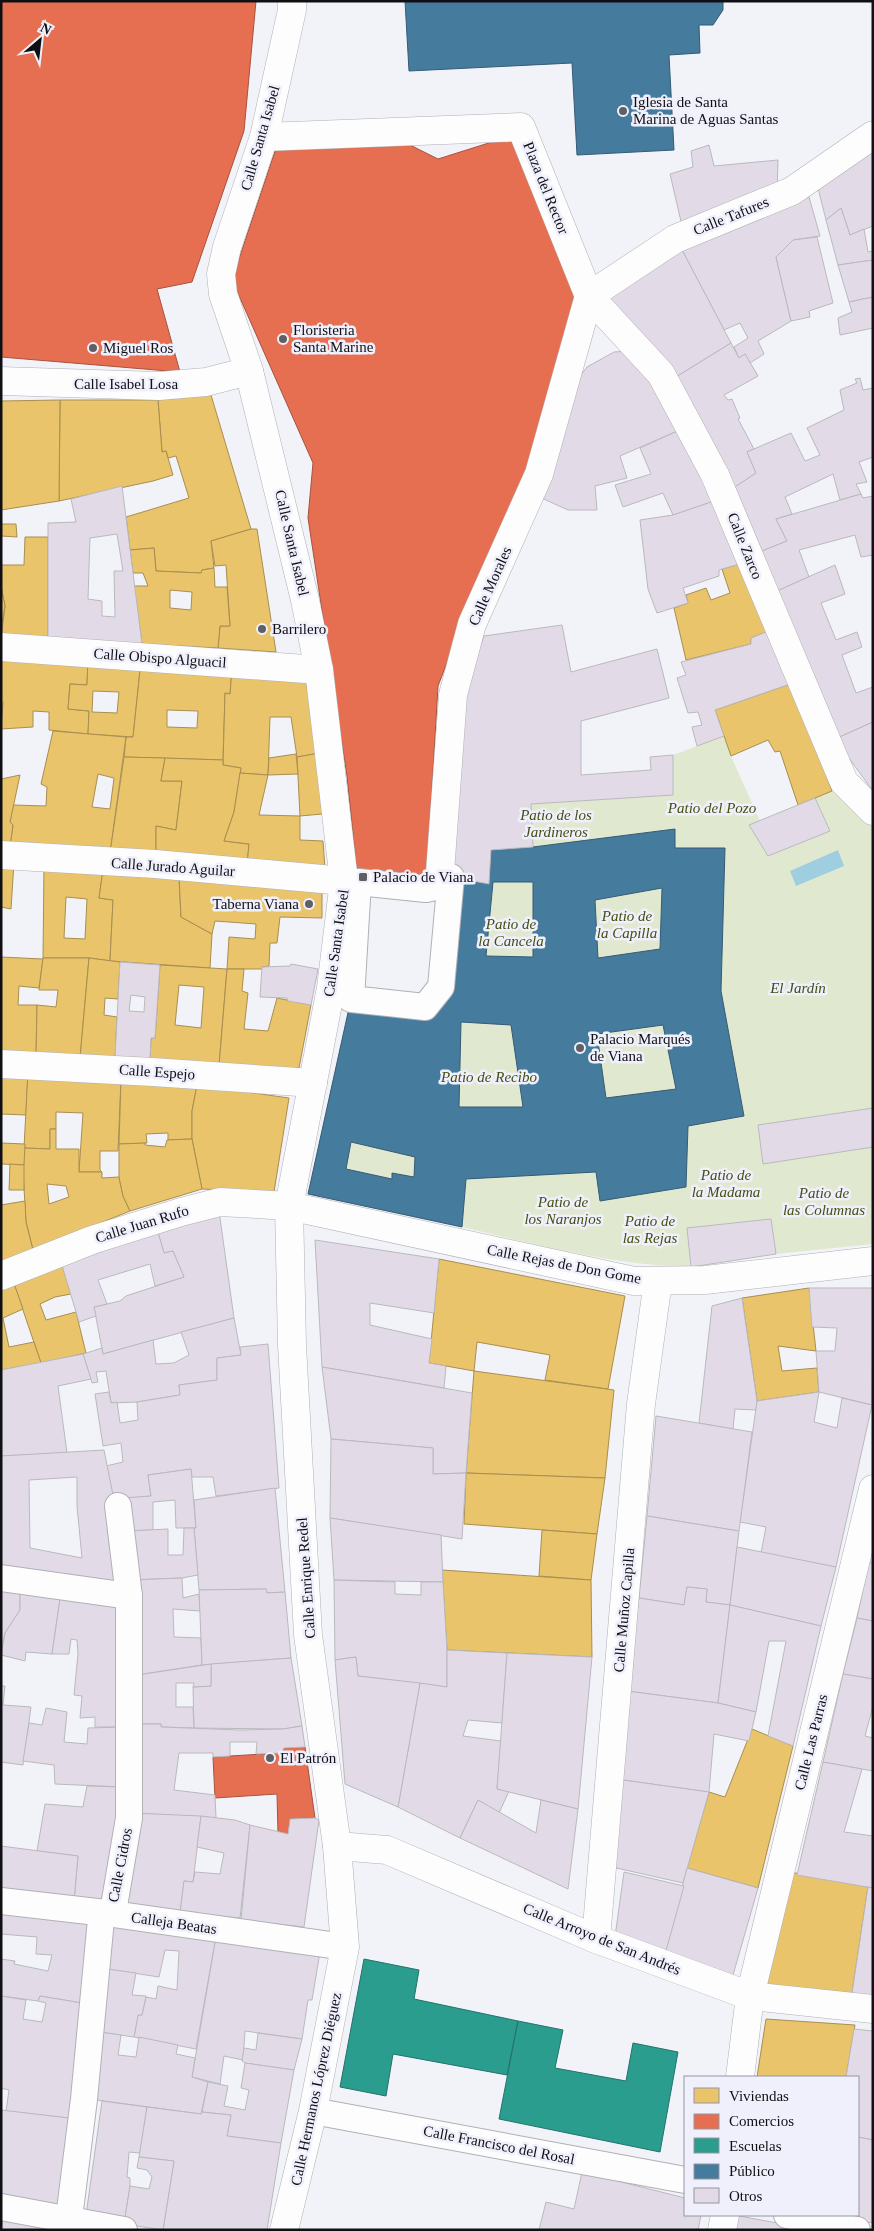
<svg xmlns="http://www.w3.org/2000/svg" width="874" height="2231" font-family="'Times New Roman',serif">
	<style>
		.green { fill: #e1e8d0 }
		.water { fill: #9fcee1 }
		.homes { fill: #e9c46a; stroke: #a88e50; fill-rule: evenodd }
		.shops { fill: #e76f51; stroke: #a6523f }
		.schools { fill: #2a9d8f; stroke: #22736a }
		.public { fill: #457b9d; stroke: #355b74; fill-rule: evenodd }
		.building { fill: #e2dbe7; stroke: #b9b9bd; fill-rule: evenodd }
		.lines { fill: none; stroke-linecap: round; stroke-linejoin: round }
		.pedestrian-casing { stroke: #b0b0b5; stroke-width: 28 }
		.minor-casing { stroke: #b0b0b5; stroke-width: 29 }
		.pedestrian { stroke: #fdfdfe; stroke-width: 26 }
		.minor { stroke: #fdfdfe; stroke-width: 28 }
		.poi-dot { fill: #5f5f64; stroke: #eff0fc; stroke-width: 2 }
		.labels { text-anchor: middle; stroke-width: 5; stroke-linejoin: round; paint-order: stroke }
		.poi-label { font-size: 15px; fill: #101014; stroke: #eff0fc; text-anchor: start }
		.street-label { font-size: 15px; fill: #101014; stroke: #eff0fc }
		.park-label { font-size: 15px; font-style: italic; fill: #434f11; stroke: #eff0fc }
	</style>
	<rect width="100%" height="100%" fill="#f2f3f9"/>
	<g class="green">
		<path d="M724,736L731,756L760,821L749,825L768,855L830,831L815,798L840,788L873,827V1108L758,1125L764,1164L873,1147V1244L776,1254L771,1220L687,1228L691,1267C612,1265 539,1245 462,1227L466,1179L596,1172L600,1201L688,1126L744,1116L721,991L725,849L675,848L674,829L533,847L531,804L673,795V755Z"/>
		<polygon points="493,882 533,882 533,957 486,956"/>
		<polygon points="662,888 660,949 598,958 595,900"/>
		<polygon points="461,1022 511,1025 523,1107 459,1107"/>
		<polygon points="663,1025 676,1089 606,1098 597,1034"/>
		<polygon points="351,1142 415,1157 414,1177 393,1173 392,1179 346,1169"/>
	</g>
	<polygon class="water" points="838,850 844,866 796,886 790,871"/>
	<g class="homes">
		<polygon points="211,395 251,529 211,541 214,568 202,570 201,573 156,571 154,548 130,550 126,517 189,498 176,456 168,458 166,451 162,452 158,400"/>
		<polygon points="60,400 158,400 162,452 166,451 173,475 153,481 59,501"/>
		<polygon points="60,400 59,501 1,510 1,401"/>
		<polygon points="1,524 16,524 17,537 1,536"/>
		<polygon points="251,529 257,529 276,652 218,648 220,626 230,626 226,565 215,566 211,541"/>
		<polygon points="25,537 48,537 48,641 1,638 5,606 1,586 1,565 24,565"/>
		<path d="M154,548L156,571L201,573L202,570L214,568L215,587H227L230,626H220L218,648L142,644L134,586H148L143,573H133L130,550ZM170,590L192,592L191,610L170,608Z"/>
		<polygon points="747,562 771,630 751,638 751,644 686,660 674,608 688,603 686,595 706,588 711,600 730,593 722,569"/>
		<polygon points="1,586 5,606 1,630"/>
		<polygon points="1,652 88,658 87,685 70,684 68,709 89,711 88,734 49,730 49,712 33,711 33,727 1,729 3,702 1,702"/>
		<path d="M88,658L141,661L133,737L88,734L89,711L68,709L70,684L87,685ZM93,691L119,692L117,713L92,712Z"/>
		<path d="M141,661L232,669L230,694L225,693L223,760L124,757L126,737H133ZM167,710L198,711L197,728L167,727Z"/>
		<polygon points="232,669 304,672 320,753 297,757 291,717 270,717 268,775 240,773 241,768 223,765 225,693 230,694"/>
		<polygon points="793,683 832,791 798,805 780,751 775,752 768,740 731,756 715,710"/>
		<path d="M53,731L126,737L110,853L10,846L13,825L10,822L13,805L46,806L47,787L41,784ZM98,774L114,778L110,809L92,807Z"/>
		<polygon points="320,753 322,814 300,816 297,757"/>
		<polygon points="296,754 298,774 268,775 269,758"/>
		<polygon points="124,757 165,758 161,781 182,781 176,830 156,826 156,854 110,853"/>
		<polygon points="165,758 223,760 223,765 241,768 234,812 224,841 249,844 247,865 156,858 156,826 176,830 182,781 161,781"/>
		<polygon points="240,773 268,775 259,815 300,816 300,840 323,841 325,869 247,865 249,844 224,841 234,812"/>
		<polygon points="20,775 10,822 13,825 10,846 1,846 1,779"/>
		<polygon points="1,861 14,862 11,909 1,907"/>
		<path d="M44,865L103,870L99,898L113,900L110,961L89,958H43ZM66,897L87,899L85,939L64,938Z"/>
		<polygon points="103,870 179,877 181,917 212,934 210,968 110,961 113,900 99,898"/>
		<polygon points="179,877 322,889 322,918 280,917 277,943 270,943 269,966 262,967 262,969 227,969 229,937 255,939 256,924 215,921 212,934 181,917"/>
		<polygon points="1,957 43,959 39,988 19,986 18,1005 37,1005 36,1056 1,1054"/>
		<polygon points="43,958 89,958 80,1058 36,1056 37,1005 56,1007 58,990 39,990"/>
		<polygon points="89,958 120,962 118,999 105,998 104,1015 117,1017 115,1060 80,1058"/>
		<path d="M160,965L227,969L219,1066L150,1061L151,1038H155ZM179,985L204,987L201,1028L175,1025Z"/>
		<polygon points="227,969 244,969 242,991 248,993 244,1029 268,1031 277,998 311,1005 299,1068 219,1066"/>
		<polygon points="1,1071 28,1071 26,1115 1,1114"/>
		<polygon points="28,1071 121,1080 118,1151 100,1151 100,1170 102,1172 79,1172 83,1113 56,1112 56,1129 50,1129 50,1149 24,1148"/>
		<polygon points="121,1080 197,1085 192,1111 192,1139 168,1140 168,1133 146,1134 147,1143 119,1144"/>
		<polygon points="197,1085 289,1098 274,1192 202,1189 192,1139 192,1111"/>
		<path d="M50,1129H56V1149H79V1172H102V1178L119,1177L123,1196L130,1211L33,1250L26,1222L23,1171L24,1148L50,1149ZM47,1184L66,1186L69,1197L49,1204Z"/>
		<polygon points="192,1139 202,1189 130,1211 123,1196 119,1177 119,1144 145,1143 145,1145 165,1147 167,1140"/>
		<polygon points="1,1143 25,1144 24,1165 1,1164"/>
		<polygon points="10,1164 24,1165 24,1190 9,1190"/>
		<polygon points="25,1201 26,1222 33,1250 1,1264 1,1205"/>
		<polygon points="439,1259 625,1296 608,1389 545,1380 550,1355 477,1342 474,1371 429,1363"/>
		<polygon points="61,1262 71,1294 55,1297 40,1304 46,1320 76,1312 86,1353 41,1363 12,1278"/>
		<polygon points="12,1278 23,1309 3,1318 9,1347 34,1342 41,1363 1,1370 1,1284"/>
		<polygon points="809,1288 816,1351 778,1346 782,1371 817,1368 819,1392 757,1401 742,1298"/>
		<polygon points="474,1371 614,1390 605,1478 466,1473"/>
		<polygon points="466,1473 605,1478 597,1534 464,1524"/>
		<polygon points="542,1530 597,1534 591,1580 539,1576"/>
		<polygon points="442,1570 591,1580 592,1657 447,1650"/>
		<polygon points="752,1729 793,1746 758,1888 687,1868 709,1792 725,1797"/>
		<polygon points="785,1871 868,1887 852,1993 762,1984"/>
		<polygon points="766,2019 855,2025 846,2077 757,2077"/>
	</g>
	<g class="shops">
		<polygon points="1,1 256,1 244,131 192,282 157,289 180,372 1,357"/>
		<polygon points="511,136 581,291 536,462 474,592 438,686 426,889 358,882 347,776 308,518 313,463 232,280 276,148 400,140 438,159"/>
		<polygon points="305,1747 315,1818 290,1819 288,1834 278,1833 277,1794 215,1798 213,1757 281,1753 284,1748"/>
	</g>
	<g class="schools">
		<polygon points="364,1959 419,1970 414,1999 518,2021 507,2075 393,2054 386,2096 340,2087"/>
		<polygon points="518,2021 563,2030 555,2068 626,2081 633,2043 678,2052 660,2152 499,2119"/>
	</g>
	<g class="public">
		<polygon points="405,1 723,1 723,10 713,25 699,25 700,53 669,55 674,150 577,155 572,63 409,71"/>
		<path d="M675,829V848H725L721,991L744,1116L688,1126L686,1187L600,1201L596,1172L466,1179L462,1227L308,1194L351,999L425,1007L451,877L489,884L491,850L533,847ZM493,882H533V957L486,956ZM662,888L660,949L598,958L595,900ZM461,1022L511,1025L523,1107H459ZM663,1025L676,1089L606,1098L597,1034ZM351,1142L415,1157L414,1177L392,1173V1179L346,1169Z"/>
	</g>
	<g class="building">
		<polygon points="709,145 714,166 778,160 777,193 683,230 670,174 693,167 691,151"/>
		<polygon points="873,148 873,226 850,235 841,208 826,220 818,188"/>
		<polygon points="809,197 820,236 793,240 776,257 791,321 758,341 764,354 750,363 745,354 739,358 734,347 748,338 740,323 724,330 681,248 739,221"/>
		<polygon points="841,208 850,235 864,229 868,252 873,251 873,260 838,265 826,220"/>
		<polygon points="817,237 833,303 809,311 810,317 791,321 776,257 793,240"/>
		<polygon points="681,248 731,343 671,380 601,293"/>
		<polygon points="873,260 873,297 849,302 838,265"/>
		<polygon points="873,297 873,328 840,335 838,318 852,312 849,302"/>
		<polygon points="731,343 739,358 745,354 758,376 724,395 728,400 732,399 740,418 738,419 754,449 747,452 756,473 735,487 671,380"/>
		<polygon points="632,351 682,429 620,456 627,478 595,486 597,510 568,510 537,496 577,380 587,367 614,352"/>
		<polygon points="860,378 863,390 873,388 873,457 859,462 867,482 856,484 861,494 840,500 833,474 785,497 792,514 776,519 787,541 762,551 735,487 756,473 747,452 791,433 805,461 820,455 807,428 844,410 840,390 857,383 855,379"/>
		<polygon points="682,429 720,499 673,515 663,493 623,507 615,485 651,474 640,448"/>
		<path d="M122,486L142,644L48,641V523L76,522L71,499ZM117,534L123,571H114L115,617L102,616V601L88,599L90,538Z"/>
		<polygon points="861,494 863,498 873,496 873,555 861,557 855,535 799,550 809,577 777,591 762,551 787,541 776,519"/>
		<polygon points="720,499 747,562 722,569 719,570 719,576 683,588 688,603 657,613 648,589 640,520 673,515"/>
		<polygon points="835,565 845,594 821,603 836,640 857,632 862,647 842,655 856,693 873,687 873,722 835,739 777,591"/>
		<polygon points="562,625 571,672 657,649 669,698 581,721 581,775 651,770 650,757 673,755 673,795 531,804 533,847 491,850 489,884 451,877 464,690 484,636"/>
		<polygon points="771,630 793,683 715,710 724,736 697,746 692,727 702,725 698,712 688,713 677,678 686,675 681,662 751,644 751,638"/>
		<polygon points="873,722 873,791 835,739"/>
		<polygon points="815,798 830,831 768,856 749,825"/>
		<path d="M120,962L160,965L155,1038H151L150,1059L115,1057ZM131,995L145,997L144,1012L129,1011Z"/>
		<polygon points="291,964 318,969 311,1005 288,1001 287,998 260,997 262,967 290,966"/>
		<polygon points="873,1108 873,1147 763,1164 758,1125"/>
		<polygon points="219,1211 234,1318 103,1354 94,1307 120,1301 126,1296 184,1277 173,1251 164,1253 157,1229"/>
		<polygon points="771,1219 776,1254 691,1267 687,1228"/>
		<polygon points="157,1229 164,1253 173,1251 184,1277 155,1286 150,1264 98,1280 107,1304 94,1307 96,1316 79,1322 61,1262"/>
		<polygon points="315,1240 439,1259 434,1313 370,1303 370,1325 432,1339 429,1363 446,1366 444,1388 322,1367"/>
		<polygon points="809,1288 873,1288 872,1405 819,1392 816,1351 835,1351 837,1328 812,1327"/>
		<polygon points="742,1298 757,1401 756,1410 735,1409 733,1429 699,1423 712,1306"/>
		<polygon points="234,1318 241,1355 217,1358 217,1380 179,1385 180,1395 137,1402 111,1403 106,1371 96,1372 98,1382 92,1383 83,1354 102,1348 103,1354 153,1340 156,1364 174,1363 189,1355 181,1332"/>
		<polygon points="268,1344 279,1488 216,1496 213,1477 192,1477 191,1469 148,1475 151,1496 114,1500 106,1466 123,1462 121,1443 103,1446 95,1394 109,1392 111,1403 117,1402 120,1423 138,1420 137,1402 180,1395 179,1385 217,1380 217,1358 241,1355 240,1347"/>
		<polygon points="83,1354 91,1379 58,1386 67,1453 1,1456 1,1370"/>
		<polygon points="322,1367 472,1393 466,1473 433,1474 433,1448 331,1439"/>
		<polygon points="819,1392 814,1422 837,1428 842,1398 872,1405 836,1567 761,1553 766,1527 740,1522 757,1401"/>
		<polygon points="656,1416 752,1432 739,1531 647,1516"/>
		<polygon points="331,1439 433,1448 433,1474 466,1473 462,1539 330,1518"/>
		<path d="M104,1450L114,1500L120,1587L1,1571V1456ZM77,1477V1506L82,1558L30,1548L29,1480Z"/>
		<polygon points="191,1469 196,1528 176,1528 175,1500 153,1502 153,1530 127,1531 123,1498 151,1496 148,1475"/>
		<polygon points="275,1488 285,1592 267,1593 266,1589 199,1590 194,1528 196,1528 194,1500"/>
		<polygon points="647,1516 739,1531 730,1605 706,1602 707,1589 687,1587 684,1605 639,1598"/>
		<polygon points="330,1518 441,1535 443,1582 334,1580"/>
		<polygon points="184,1528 194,1528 198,1575 182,1578 131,1580 127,1531 168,1529 168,1555 183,1555"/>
		<polygon points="737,1547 836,1567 821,1626 730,1605"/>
		<polygon points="869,1562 873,1563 873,1621 857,1618"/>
		<polygon points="182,1578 183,1598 199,1594 200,1611 173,1609 174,1637 201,1638 202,1665 137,1675 131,1580"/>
		<polygon points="334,1580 395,1582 395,1594 421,1595 421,1582 443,1582 447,1650 447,1687 358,1676 356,1657 335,1660"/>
		<polygon points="1,1585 20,1589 20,1610 5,1633 1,1651"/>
		<polygon points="687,1587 707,1589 706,1602 730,1605 718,1703 627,1691 639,1598 684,1605"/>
		<polygon points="20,1589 61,1592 52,1654 26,1652 25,1661 1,1655 5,1633 20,1610"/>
		<polygon points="266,1589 267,1593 285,1592 291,1658 202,1665 199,1590"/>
		<polygon points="61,1592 124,1601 123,1727 95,1727 95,1717 80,1718 82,1696 74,1695 78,1654 77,1640 71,1639 69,1654 52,1654"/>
		<polygon points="730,1605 821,1626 793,1746 768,1736 786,1641 769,1641 756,1712 718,1703"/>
		<polygon points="857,1618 873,1621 873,1679 843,1674"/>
		<polygon points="447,1650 507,1653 502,1723 468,1720 463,1736 501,1741 497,1789 509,1791 499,1813 478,1800 460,1838 398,1807 420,1683 447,1687"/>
		<polygon points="507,1653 592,1657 578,1809 497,1789"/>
		<polygon points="356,1657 358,1676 420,1683 398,1807 345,1784 335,1660"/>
		<polygon points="291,1658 302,1726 283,1729 194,1728 193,1687 211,1686 211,1664"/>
		<polygon points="211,1664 211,1686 193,1687 194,1683 176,1683 176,1707 193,1707 194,1728 161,1727 161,1724 135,1724 137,1675"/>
		<polygon points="843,1674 873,1679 873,1706 865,1736 873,1738 873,1771 823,1762"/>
		<polygon points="1,1686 5,1686 3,1705 31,1707 23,1765 1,1762"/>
		<polygon points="627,1691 718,1703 756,1712 749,1741 714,1734 709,1792 616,1779"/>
		<polygon points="46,1708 67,1712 64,1742 87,1744 88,1728 123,1727 123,1787 55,1784 54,1765 23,1761 29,1723 42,1725"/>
		<polygon points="135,1724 161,1724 161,1727 240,1730 283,1729 302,1726 305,1747 284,1748 281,1753 256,1754 257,1742 230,1742 230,1756 213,1757 213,1753 179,1753 174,1790 215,1795 216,1818 132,1813"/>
		<polygon points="823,1762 862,1769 844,1832 873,1836 873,1888 797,1875"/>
		<polygon points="616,1779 709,1792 683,1883 612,1867"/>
		<polygon points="87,1786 123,1787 108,1906 74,1901 78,1856 37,1851 45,1804 83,1807"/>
		<polygon points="478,1800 536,1833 541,1800 578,1809 568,1889 460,1838"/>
		<polygon points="132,1813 201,1816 193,1882 184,1881 180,1913 122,1904"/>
		<polygon points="201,1816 235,1820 250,1825 240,1918 180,1913 184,1881 193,1882 195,1872 220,1874 224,1853 197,1847"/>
		<polygon points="315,1818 319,1820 304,1927 241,1920 250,1825 288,1834 290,1819"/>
		<polygon points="1,1846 78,1856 74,1901 1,1892"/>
		<polygon points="687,1868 758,1888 731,1982 664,1958"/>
		<polygon points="624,1872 684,1886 664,1958 615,1937"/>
		<polygon points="868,1887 873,1888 873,1996 852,1993"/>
		<polygon points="1,1907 93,1918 88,2004 40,1996 38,2001 1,1996 1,1959 15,1961 14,1964 48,1971 52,1955 36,1954 37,1937 1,1934"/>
		<polygon points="109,1919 217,1931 196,2049 134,2037 138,2015 142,2015 146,1997 156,1999 158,1986 177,1990 179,1951 165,1950 159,1977 107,1969"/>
		<polygon points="217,1931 321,1946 312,2000 308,2000 302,2039 245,2031 243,2060 224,2056 220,2084 192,2077"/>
		<polygon points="107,1969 136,1973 132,1995 146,1996 142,2015 138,2015 134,2037 100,2032"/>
		<polygon points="1,1996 26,2000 23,2019 42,2022 46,2003 38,2001 40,1996 88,2004 69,2118 6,2111 9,2090 1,2088"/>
		<polygon points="854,2029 873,2031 873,2140 858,2137 858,2077 846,2077"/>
		<polygon points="100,2032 121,2035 118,2055 136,2057 139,2037 178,2045 176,2054 195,2058 192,2077 208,2082 201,2114 89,2099"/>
		<polygon points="258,2033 302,2039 294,2070 245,2063 242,2061 244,2048 256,2050"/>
		<polygon points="245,2063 294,2070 281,2143 227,2136 231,2115 202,2112 208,2082 228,2086 224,2106 245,2110 249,2090 241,2088"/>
		<polygon points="102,2101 147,2107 140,2153 129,2152 127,2177 130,2178 130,2186 124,2224 86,2215"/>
		<polygon points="147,2107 201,2114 202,2112 231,2115 227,2136 281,2143 267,2230 163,2230 174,2161 139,2157"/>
		<polygon points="1,2110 69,2118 60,2208 1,2200"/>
		<polygon points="858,2137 873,2140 873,2223 829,2215 858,2215"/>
		<polygon points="139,2157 174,2161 163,2230 124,2224 130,2186 149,2189 152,2177 147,2170 137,2168"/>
		<polygon points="582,2172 685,2198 685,2215 701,2215 698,2230 539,2230 546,2202 574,2209"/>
		<polygon points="4,2213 103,2230 1,2230"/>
		<polygon points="734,2215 815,2230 731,2230"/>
	</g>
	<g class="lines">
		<g class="pedestrian-casing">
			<g id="pedestrian">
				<polygon points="451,877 441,987 425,1007 351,999 358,882 426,889 439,886"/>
				<polyline points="1,1578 129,1596"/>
				<polyline points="1,1901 106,1913 345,1947"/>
				<polyline points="313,2111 685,2180"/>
				<polyline points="1,2207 124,2230"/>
				<polyline points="787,2215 857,2230"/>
				<polyline points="69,2218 84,2099 101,1919 114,1906 129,1818 129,1596 118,1506"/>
			</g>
		</g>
		<g class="minor-casing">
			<g id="minor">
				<polyline points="264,137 521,127 589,296 661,374 715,475 844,782 873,811"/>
				<polyline points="589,296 675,239 792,191 873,135"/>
				<polyline points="1,381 159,386 206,382 249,371"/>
				<polyline points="1,647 319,670"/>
				<polyline points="1,855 155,864 344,881"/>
				<polyline points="439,886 453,695 472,624 539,474 589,296"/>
				<polyline points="1,1064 153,1072 313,1083"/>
				<polyline points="1,1276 92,1240 181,1212 220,1202 289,1206 634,1281 705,1280 873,1261"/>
				<polyline points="337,1846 387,1850 596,1939 750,1996 873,2009"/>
				<polyline points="596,1939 641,1404 658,1281"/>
				<polyline points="740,2077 750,1996 873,1489"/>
				<polyline points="284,2230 313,2111 345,1947 337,1846 308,1635 292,1345 289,1206 331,988 344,881 319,670 305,600 249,371 223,294 221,274 227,247 264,137 292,10 292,1"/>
				<polyline points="722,2230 725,2215"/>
			</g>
		</g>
		<use href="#pedestrian" class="pedestrian"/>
		<use href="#minor" class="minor"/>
	</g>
	<g class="poi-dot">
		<circle cx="623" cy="111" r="5"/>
		<circle cx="283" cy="339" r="5"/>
		<circle cx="93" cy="348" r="5"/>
		<circle cx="262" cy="629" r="5"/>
		<rect x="358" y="872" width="10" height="10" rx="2.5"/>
		<circle cx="309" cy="904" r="5"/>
		<circle cx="580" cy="1048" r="5"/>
		<circle cx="270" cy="1758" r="5"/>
	</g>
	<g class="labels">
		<g class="poi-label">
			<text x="633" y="107">Iglesia de Santa<tspan x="633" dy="17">Marina de Aguas Santas</tspan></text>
			<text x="293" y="335">Floristeria<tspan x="293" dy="17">Santa Marine</tspan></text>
			<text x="103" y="353">Miguel Ros</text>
			<text x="272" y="634">Barrilero</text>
			<text x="373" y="882">Palacio de Viana</text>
			<text x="299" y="909" text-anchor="end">Taberna Viana</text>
			<text x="590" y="1044">Palacio Marqués<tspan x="590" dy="17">de Viana</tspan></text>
			<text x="280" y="1763">El Patrón</text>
		</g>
		<g class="street-label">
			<text transform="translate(260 138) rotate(-74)" y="5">Calle Santa Isabel</text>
			<text transform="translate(546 188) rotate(68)" y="5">Plaza del Rector</text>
			<text transform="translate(731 216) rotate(-22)" y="5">Calle Tafures</text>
			<text x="126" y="389">Calle Isabel Losa</text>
			<text transform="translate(292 543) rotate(77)" y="5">Calle Santa Isabel</text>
			<text transform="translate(745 546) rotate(68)" y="5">Calle Zarco</text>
			<text transform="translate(490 586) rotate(-66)" y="5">Calle Morales</text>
			<text transform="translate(160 658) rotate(4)" y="5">Calle Obispo Alguacil</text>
			<text transform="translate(173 867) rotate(4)" y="5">Calle Jurado Aguilar</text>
			<text transform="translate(336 943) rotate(-82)" y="5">Calle Santa Isabel</text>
			<text transform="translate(157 1072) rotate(4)" y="5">Calle Espejo</text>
			<text transform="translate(142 1224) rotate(-17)" y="5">Calle Juan Rufo</text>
			<text transform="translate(564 1264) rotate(11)" y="5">Calle Rejas de Don Gome</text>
			<text transform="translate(306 1578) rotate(-94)" y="5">Calle Enrique Redel</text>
			<text transform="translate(624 1610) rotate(-85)" y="5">Calle Muñoz Capilla</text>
			<text transform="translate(811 1742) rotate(-76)" y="5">Calle Las Parras</text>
			<text transform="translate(120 1865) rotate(-79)" y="5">Calle Cidros</text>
			<text transform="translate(174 1923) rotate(8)" y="5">Calleja Beatas</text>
			<text transform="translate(602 1939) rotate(22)" y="5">Calle Arroyo de San Andrés</text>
			<text transform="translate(316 2089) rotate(-78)" y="5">Calle Hermanos Lóprez Diéguez</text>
			<text transform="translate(499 2145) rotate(11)" y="5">Calle Francisco del Rosal</text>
		</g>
		<g class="park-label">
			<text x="712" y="813">Patio del Pozo</text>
			<text x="556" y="820">Patio de los<tspan x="556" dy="17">Jardineros</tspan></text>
			<text x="627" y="921">Patio de<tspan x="627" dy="17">la Capilla</tspan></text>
			<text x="511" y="929">Patio de<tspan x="511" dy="17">la Cancela</tspan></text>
			<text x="798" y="993">El Jardín</text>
			<text x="489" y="1082">Patio de Recibo</text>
			<text x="726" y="1180">Patio de<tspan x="726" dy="17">la Madama</tspan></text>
			<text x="824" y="1198">Patio de<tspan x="824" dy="17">las Columnas</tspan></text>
			<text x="563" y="1207">Patio de<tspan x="563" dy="17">los Naranjos</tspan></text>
			<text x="650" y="1226">Patio de<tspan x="650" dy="17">las Rejas</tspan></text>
		</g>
	</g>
	<rect width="874" height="2231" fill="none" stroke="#101014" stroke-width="5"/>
	<rect x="684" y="2076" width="175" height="140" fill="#eff0fc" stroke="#96969f"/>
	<rect x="694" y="2088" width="25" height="15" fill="#e9c46a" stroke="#96969f"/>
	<text x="729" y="2101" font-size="15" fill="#101014">Viviendas</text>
	<rect x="694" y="2114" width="25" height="15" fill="#e76f51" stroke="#96969f"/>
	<text x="729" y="2126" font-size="15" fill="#101014">Comercios</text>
	<rect x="694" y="2138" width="25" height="15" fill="#2a9d8f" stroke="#96969f"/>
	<text x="729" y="2151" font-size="15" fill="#101014">Escuelas</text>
	<rect x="694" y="2164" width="25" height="15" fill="#457b9d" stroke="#96969f"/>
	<text x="729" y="2176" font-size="15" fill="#101014">Público</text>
	<rect x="694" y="2188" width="25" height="15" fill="#e2dbe7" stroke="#96969f"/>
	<text x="729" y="2201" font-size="15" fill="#101014">Otros</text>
	<g transform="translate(40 40) rotate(28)" stroke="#eff0fc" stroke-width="4" paint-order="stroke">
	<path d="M0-4L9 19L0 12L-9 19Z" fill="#101014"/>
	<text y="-8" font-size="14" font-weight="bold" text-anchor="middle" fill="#101014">N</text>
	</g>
</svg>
